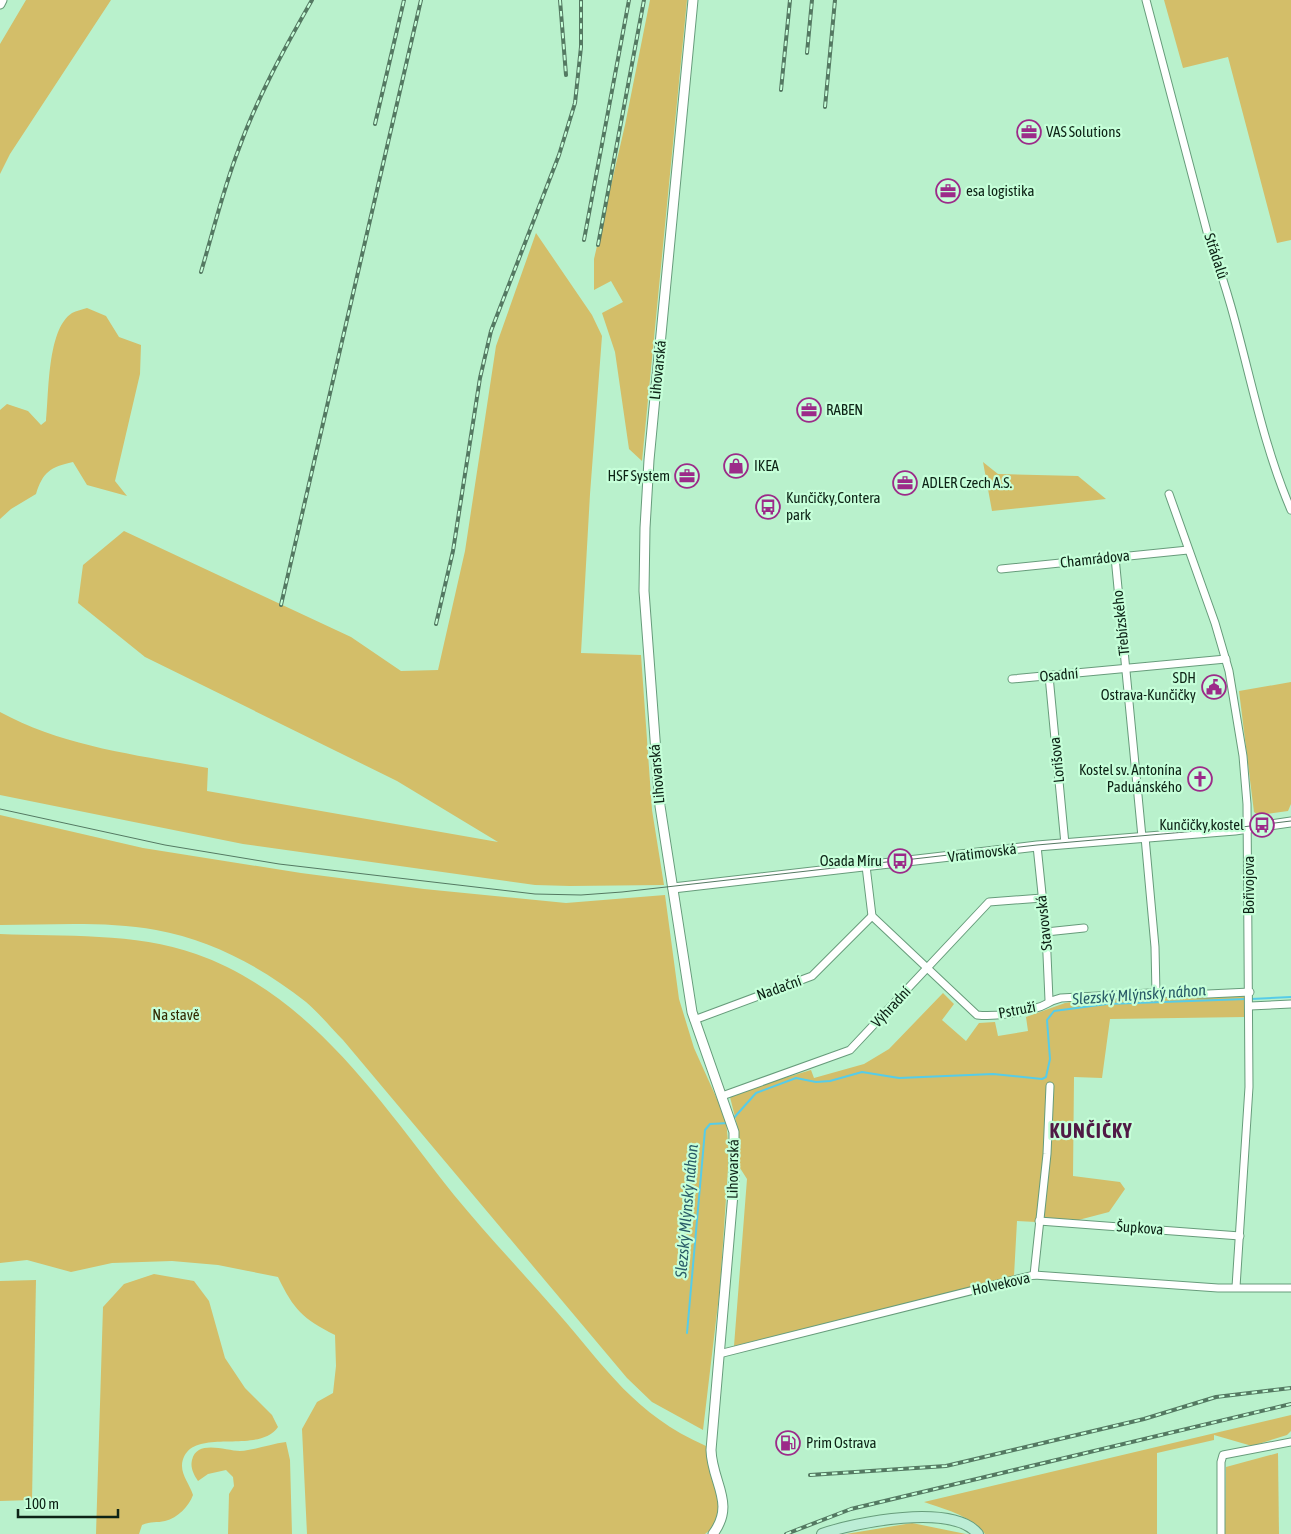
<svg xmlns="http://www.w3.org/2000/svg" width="1291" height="1534" font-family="'Asap Condensed',sans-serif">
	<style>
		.green { fill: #d3be69 }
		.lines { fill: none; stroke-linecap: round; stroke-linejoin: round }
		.stream { stroke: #56cce8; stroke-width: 2 }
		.minor-casing { stroke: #679c7b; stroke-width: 9 }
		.tertiary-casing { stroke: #679c7b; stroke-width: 11 }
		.secondary-casing { stroke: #679c7b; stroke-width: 12 }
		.minor { stroke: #fff; stroke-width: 7 }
		.tertiary { stroke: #fff; stroke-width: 9 }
		.secondary { stroke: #bcedd6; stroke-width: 10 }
		.tram { stroke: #547962; stroke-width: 1 }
		.rail-casing { stroke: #547962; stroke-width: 4 }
		.rail { stroke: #c6ffd9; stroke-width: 2; stroke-dasharray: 5.5; stroke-linecap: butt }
		.labels { text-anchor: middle; stroke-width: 4.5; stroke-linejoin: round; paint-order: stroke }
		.poi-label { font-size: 15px; fill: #0d2316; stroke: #c6ffd9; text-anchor: start }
		.street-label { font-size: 15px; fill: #0d2316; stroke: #c6ffd9 }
		.park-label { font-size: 15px; fill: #332a02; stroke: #c6ffd9 }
		.water-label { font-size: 16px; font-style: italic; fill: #295b67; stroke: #c6ffd9 }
		.district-label { font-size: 20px; font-weight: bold; letter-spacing: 1px; fill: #501a46; stroke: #c6ffd9 }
	</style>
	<rect width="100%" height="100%" fill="#b9f1cc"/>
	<g class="green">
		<polygon points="26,0 111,0 10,154 0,174 0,44"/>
		<polygon points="650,0 687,0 642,461 629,449 615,352 602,313 623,302 611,281 594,290 594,259 625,125"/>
		<polygon points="1164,0 1291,0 1291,240 1277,243 1228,57 1183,68"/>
		<path d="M536,233L592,315L602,336L590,494L581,653L641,655L652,810L664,885L570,886L535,885L243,844L0,795V712C64,747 138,755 208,768L207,791L498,842L397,781L145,657L78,603L83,565L124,531L351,637L401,671L438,670L465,551L496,346Z"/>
		<path d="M87,308L106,316L119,337L141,345L140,374L115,481L127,496L87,485L73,462C50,467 43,472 36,494L11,509L0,519V410L7,404L28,411L41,425L46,421C49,394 47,329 72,313C76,311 83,309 87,308Z"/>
		<polygon points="983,462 998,474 1078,476 1106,499 992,511"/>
		<polygon points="1291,682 1291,804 1288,811 1258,815 1254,812 1239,691"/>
		<path d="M0,815L143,848L301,873L424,889L566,903L665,895L679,999L694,1048L726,1119L729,1154L720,1287L703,1430L652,1402L627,1378L343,1040C331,1028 319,1013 306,1002C262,967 211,940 156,930C106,921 51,925 0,925Z"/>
		<path d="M0,934C64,937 135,932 196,954C312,995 381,1103 454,1195C487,1235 523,1273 557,1312C607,1369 634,1414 706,1446L720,1510L715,1526L705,1534H307L302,1429L317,1402L333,1393L336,1366L335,1335C302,1318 294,1310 278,1277L218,1265L172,1261L112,1263L71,1272L27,1260L0,1263Z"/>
		<polygon points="943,993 954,1004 942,1020 966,1041 979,1023 995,1022 998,1036 1028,1031 1026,1017 1065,1003 1119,995 1245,996 1245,1017 1110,1019 1102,1078 1074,1077 1073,1176 1120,1182 1125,1189 1109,1212 1067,1223 1037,1217 1036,1222 1017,1221 1014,1276 734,1346 747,1179 740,1168 738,1129 730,1097 751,1088 811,1070 814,1078 864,1064 889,1049"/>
		<path d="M154,1274L194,1281L209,1301L225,1358L245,1388L272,1415L278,1427C258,1457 185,1423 182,1466C182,1476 190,1485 193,1495C189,1506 178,1518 165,1521C157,1523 151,1521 142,1525L139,1534H96L103,1307L124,1284Z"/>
		<polygon points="36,1280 32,1500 0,1501 0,1281"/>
		<path d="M1291,1415V1431L1287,1435L1252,1446L1214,1435V1440L1157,1453V1534H985C972,1516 944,1509 924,1502Z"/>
		<path d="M286,1442L290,1460L292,1534H228L229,1494L234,1486L233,1477L226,1470L208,1474L198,1481C194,1475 190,1468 192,1460C197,1439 226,1451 240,1451C255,1450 270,1444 286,1442Z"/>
		<polygon points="1278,1453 1279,1534 1225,1534 1226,1467"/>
		<polygon points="912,1523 966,1534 846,1534"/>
	</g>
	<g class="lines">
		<g class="stream">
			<polyline points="1251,999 1291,997"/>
			<polyline points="732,1120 756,1093 796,1078 816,1082 830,1081 862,1072 899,1078 993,1074 1042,1079 1046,1077 1050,1059 1047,1020 1054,1011 1107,1004 1246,999"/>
			<polyline points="687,1333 705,1130 710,1124 729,1123"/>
		</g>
		<g class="minor-casing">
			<g id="minor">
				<path d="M1146,0L1210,243C1244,330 1254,424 1291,510"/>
				<polyline points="1169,494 1215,623 1229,671 1243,756 1247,804 1249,1087 1236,1287"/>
				<polyline points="1115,557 1142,837"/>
				<polyline points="1001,569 1188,550"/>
				<polyline points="1049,676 1065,844"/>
				<polyline points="1012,679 1226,659"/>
				<polyline points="1145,837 1155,947 1156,994"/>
				<polyline points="1037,846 1046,932 1049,1000"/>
				<path d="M866,866L872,916L977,1015C995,1017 1019,1013 1036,1008C1046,1006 1048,1001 1061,998L1150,993L1208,994L1250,992"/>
				<polyline points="1046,932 1084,928"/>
				<polyline points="1250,1006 1291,1004"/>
				<polyline points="694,1020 812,976 872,916"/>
				<polyline points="722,1096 850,1050 989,902 1042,898"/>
				<polyline points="1039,1221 1240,1236"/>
				<polyline points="1034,1275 1047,1154 1050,1086"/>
				<polyline points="719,1354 1034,1275 1218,1288 1291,1288"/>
				<polyline points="1221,1534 1221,1462 1223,1455 1291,1442"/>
			</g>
		</g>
		<g class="tertiary-casing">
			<g id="tertiary">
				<path d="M693,0L649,460L645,528L644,591L660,806L692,1012L734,1132V1182L711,1450C712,1483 736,1503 713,1534"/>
				<polyline points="0,4 2,0"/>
				<polyline points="673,888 1037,846 1235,830 1291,822"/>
			</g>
		</g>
		<g class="secondary-casing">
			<path id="secondary" d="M822,1534C855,1522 953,1503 978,1534"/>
		</g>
		<use href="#minor" class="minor"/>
		<use href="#tertiary" class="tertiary"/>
		<use href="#secondary" class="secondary"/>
		<polyline class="tram" points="0,809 165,845 279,864 535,894 581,895 622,892 1037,845 1242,827 1291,821"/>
		<g class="rail-casing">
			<g id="rail">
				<polyline points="560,0 566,75"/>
				<polyline points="807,53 812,0"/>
				<polyline points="781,90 790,0"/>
				<polyline points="825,107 835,0"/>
				<polyline points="375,124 404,0"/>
				<polyline points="584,240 629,0"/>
				<polyline points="598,245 644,0"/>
				<path d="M201,272C213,232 223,190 238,151C257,98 284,49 312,0"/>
				<polyline points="281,605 421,0"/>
				<polyline points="436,624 453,551 480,378 491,331 559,155 575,103 581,47 581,0"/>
				<polyline points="810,1475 946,1466 1144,1419 1216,1397 1291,1388"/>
				<polyline points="786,1534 851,1509 1291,1404"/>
			</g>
		</g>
		<use href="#rail" class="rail"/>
	</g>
	<defs>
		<g id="office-ring" transform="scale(1.25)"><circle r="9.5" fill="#c6ffd9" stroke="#9c2b89" stroke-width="1.5"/><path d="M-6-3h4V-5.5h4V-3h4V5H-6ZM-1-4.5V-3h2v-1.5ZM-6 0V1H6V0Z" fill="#9c2b89"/></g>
		<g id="shop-ring" transform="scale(1.25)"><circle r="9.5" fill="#c6ffd9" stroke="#9c2b89" stroke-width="1.5"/><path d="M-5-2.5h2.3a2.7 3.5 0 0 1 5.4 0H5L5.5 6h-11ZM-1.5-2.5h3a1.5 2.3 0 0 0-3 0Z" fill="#9c2b89"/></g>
		<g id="bus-ring" transform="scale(1.25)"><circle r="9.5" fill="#c6ffd9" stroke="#9c2b89" stroke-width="1.5"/><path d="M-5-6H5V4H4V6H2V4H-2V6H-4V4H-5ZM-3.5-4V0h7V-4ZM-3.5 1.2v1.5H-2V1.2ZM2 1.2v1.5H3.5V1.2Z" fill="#9c2b89"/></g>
		<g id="civic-ring" transform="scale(1.25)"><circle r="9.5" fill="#c6ffd9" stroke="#9c2b89" stroke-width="1.5"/><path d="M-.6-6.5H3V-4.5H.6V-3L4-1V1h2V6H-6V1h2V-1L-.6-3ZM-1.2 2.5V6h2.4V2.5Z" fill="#9c2b89"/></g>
		<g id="church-ring" transform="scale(1.25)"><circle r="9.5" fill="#c6ffd9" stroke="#9c2b89" stroke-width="1.5"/><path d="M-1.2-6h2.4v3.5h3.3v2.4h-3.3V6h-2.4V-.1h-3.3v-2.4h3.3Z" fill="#9c2b89"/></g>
		<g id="fuel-ring" transform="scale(1.25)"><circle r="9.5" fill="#c6ffd9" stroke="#9c2b89" stroke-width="1.5"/><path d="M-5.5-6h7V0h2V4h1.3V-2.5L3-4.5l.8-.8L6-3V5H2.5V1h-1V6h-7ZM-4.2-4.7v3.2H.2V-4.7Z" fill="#9c2b89"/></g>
	</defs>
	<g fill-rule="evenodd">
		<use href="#office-ring" x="1029" y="132"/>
		<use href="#office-ring" x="948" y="191"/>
		<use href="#office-ring" x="809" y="410"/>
		<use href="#shop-ring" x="736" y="466"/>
		<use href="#office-ring" x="687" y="476"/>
		<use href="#office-ring" x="905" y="483"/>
		<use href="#bus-ring" x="768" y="507"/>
		<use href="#civic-ring" x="1214" y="687"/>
		<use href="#church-ring" x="1200" y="779"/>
		<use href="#bus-ring" x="1262" y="825"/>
		<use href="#bus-ring" x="900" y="861"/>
		<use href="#fuel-ring" x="788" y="1443"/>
	</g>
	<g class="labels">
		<g class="poi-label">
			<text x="1046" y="137">VAS Solutions</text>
			<text x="966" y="196">esa logistika</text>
			<text x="826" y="415">RABEN</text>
			<text x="754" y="471">IKEA</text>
			<text x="670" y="481" text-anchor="end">HSF System</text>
			<text x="922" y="488">ADLER Czech A.S.</text>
			<text x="786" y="503">Kunčičky,Contera<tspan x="786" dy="17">park</tspan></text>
			<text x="1196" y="683" text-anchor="end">SDH<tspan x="1196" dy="17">Ostrava-Kunčičky</tspan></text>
			<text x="1182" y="775" text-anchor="end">Kostel sv. Antonína<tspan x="1182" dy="17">Paduánského</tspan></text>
			<text x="1244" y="830" text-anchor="end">Kunčičky,kostel</text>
			<text x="882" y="866" text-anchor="end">Osada Míru</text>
			<text x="806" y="1448">Prim Ostrava</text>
		</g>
		<g class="street-label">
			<text transform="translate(1216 256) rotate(72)" y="5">Střádalů</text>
			<text transform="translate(658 370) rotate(-84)" y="5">Lihovarská</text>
			<text transform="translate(1095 559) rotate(-6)" y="5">Chamrádova</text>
			<text transform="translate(1121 623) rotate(-96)" y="5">Třebízského</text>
			<text transform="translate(1059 675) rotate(-5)" y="5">Osadní</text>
			<text transform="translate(1057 760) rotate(-96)" y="5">Lorišova</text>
			<text transform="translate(657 774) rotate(-95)" y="5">Lihovarská</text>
			<text transform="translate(982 853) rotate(-7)" y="5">Vratimovská</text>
			<text transform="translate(1249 885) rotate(-90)" y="5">Bořivojova</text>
			<text transform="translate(1044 923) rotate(-96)" y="5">Stavovská</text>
			<text transform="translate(779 988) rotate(-20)" y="5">Nadační</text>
			<text transform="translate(891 1007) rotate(-47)" y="5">Výhradní</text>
			<text transform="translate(1017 1010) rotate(-11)" y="5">Pstruží</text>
			<text transform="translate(733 1169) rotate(-89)" y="5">Lihovarská</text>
			<text transform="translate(1140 1228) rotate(4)" y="5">Šupkova</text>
			<text transform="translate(1001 1284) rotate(-13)" y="5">Holvekova</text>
		</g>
		<g class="park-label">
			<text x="176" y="1020">Na stavě</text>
		</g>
		<g class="water-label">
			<text transform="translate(1139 994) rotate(-4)" y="6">Slezský Mlýnský náhon</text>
			<text transform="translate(686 1211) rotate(-85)" y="6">Slezský Mlýnský náhon</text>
		</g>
		<g class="district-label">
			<text x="1091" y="1138">KUNČIČKY</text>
		</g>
	</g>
	<path d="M18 1509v8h100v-8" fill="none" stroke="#0d2316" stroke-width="2.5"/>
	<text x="25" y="1509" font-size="15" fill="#0d2316" stroke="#c6ffd9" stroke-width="4" paint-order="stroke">100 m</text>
</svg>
